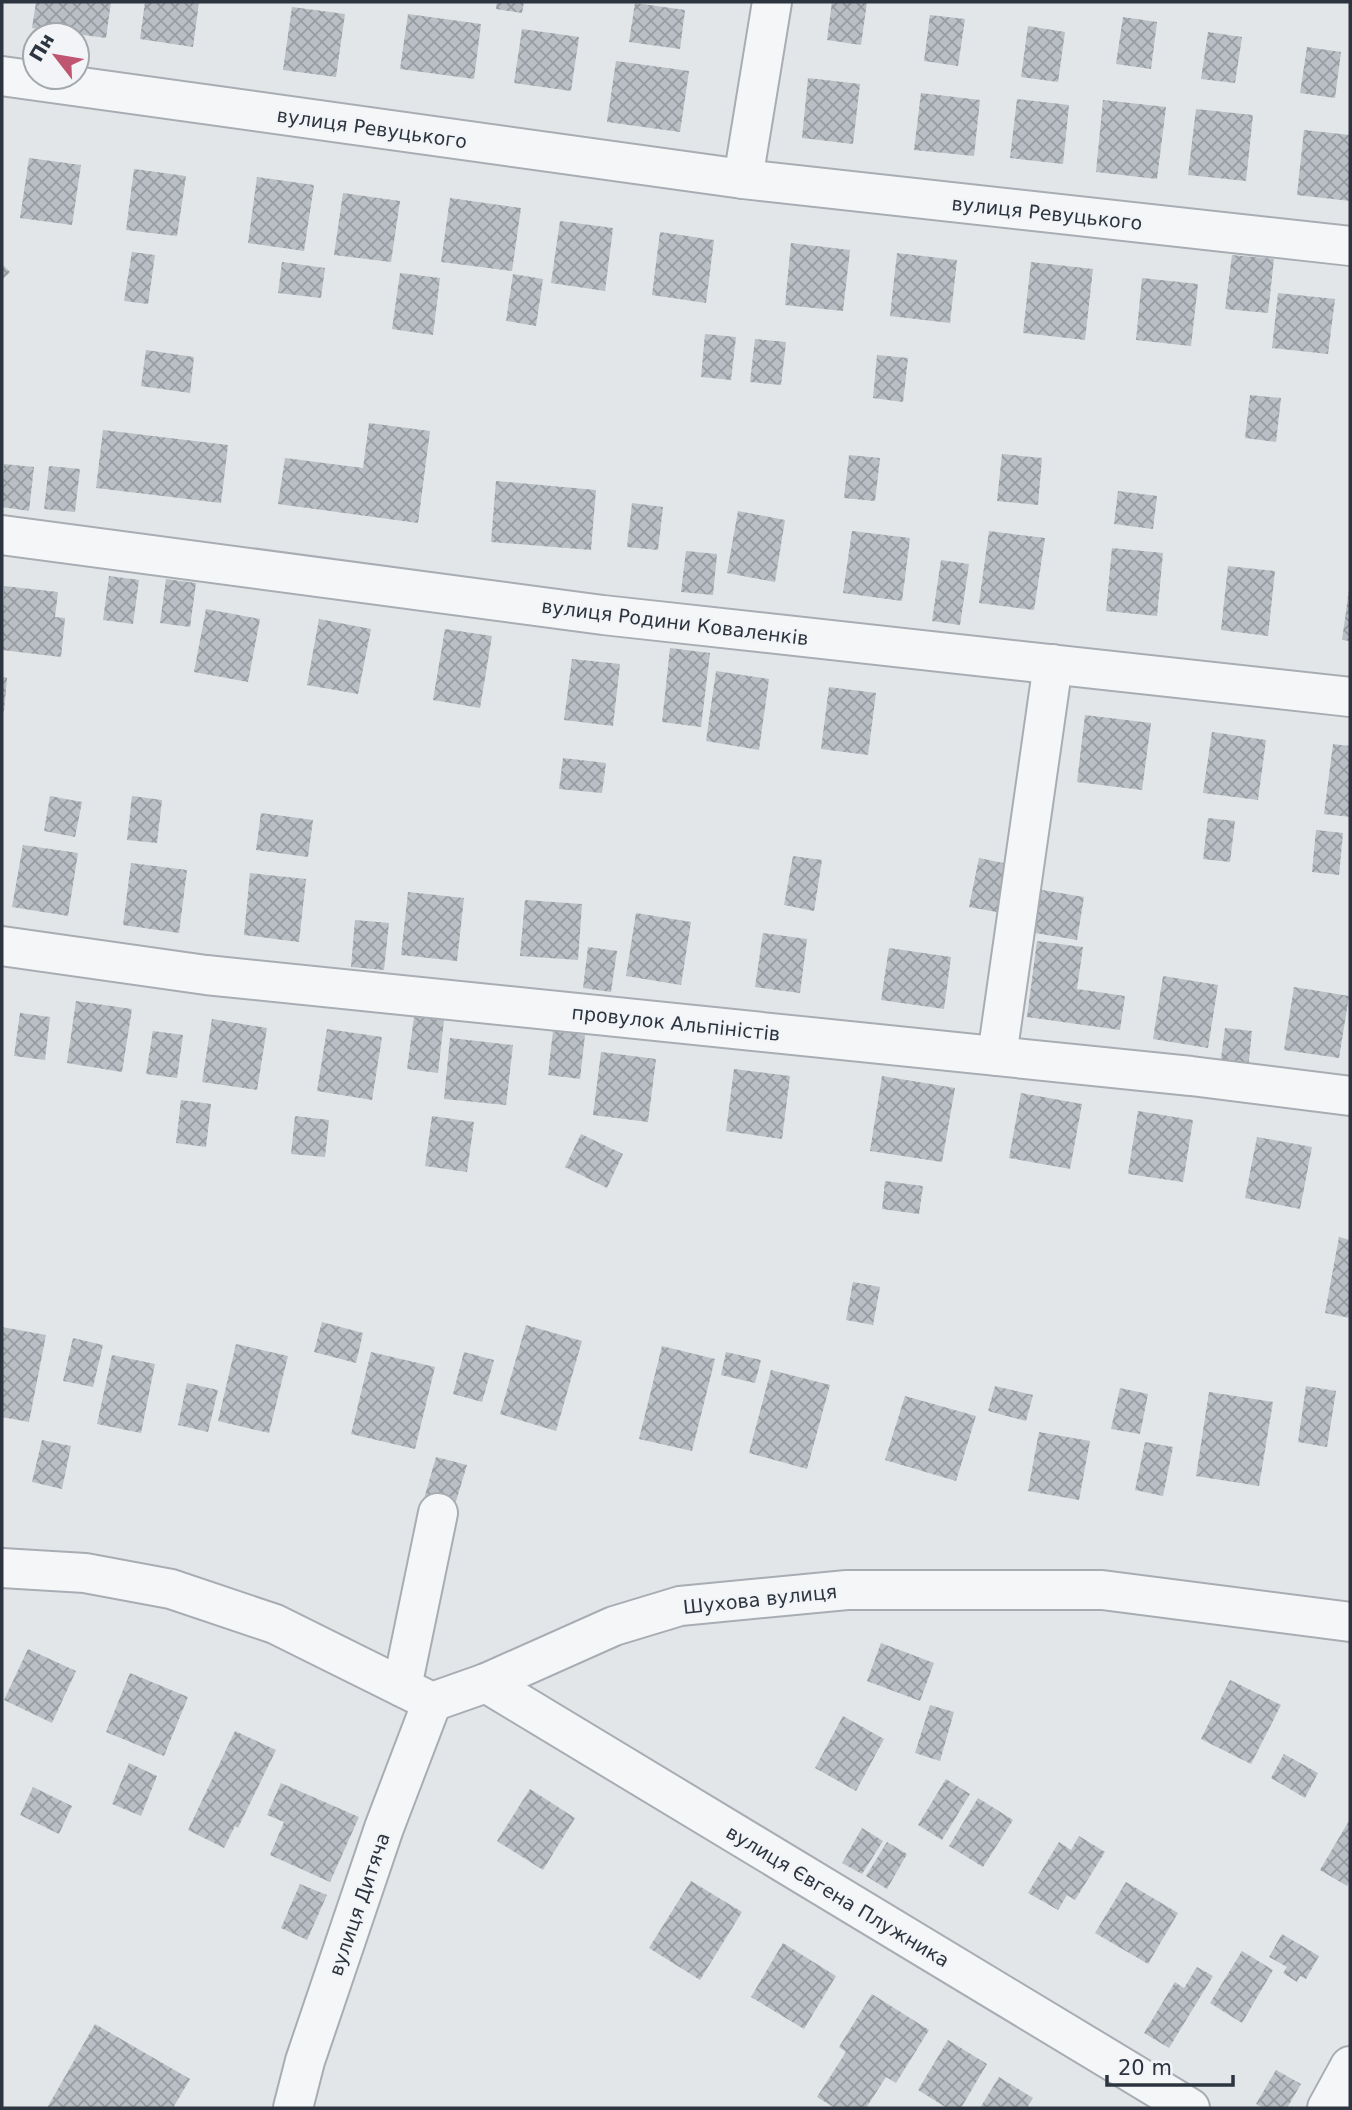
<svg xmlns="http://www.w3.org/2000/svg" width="1352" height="2110" font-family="'DejaVu Sans',sans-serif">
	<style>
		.building { fill: url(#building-cross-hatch) }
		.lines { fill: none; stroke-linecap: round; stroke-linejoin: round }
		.minor-casing { stroke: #a8adb3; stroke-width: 42 }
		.minor { stroke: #f5f6f8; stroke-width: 38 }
		.labels { text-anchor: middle; stroke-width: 5; stroke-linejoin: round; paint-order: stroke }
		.street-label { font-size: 19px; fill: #2c353f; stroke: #f2f4f7 }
	</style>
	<defs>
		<pattern id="building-cross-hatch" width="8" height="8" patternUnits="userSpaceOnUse" patternTransform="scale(1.75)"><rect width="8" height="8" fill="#babfc5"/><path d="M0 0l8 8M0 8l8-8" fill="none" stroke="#979ca1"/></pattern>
	</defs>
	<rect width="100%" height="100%" fill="#e2e6e9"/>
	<g class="building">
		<polygon points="36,2 111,2 106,38 32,28"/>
		<polygon points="145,2 199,2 193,47 140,39"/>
		<polygon points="497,2 524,2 522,13 496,9"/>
		<polygon points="832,2 867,2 861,45 827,40"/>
		<polygon points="635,3 685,10 680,49 629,42"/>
		<polygon points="292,7 345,14 336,77 283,70"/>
		<polygon points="408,14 481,24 474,79 400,69"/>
		<polygon points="930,15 965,19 958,66 924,61"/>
		<polygon points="1123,17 1157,22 1151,69 1116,64"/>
		<polygon points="1028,26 1065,32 1058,82 1021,77"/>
		<polygon points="522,29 579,37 571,91 514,83"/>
		<polygon points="1208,32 1242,37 1235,83 1201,79"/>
		<polygon points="1307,47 1341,52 1335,98 1300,93"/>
		<polygon points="616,61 689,71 680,132 607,122"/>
		<polygon points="808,78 860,84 853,144 802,138"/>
		<polygon points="921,93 980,100 974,156 914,150"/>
		<polygon points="1017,99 1069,105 1063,164 1010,158"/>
		<polygon points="1103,100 1166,107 1157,179 1096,172"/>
		<polygon points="1196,109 1253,115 1246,181 1188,175"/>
		<polygon points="1304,130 1350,135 1350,201 1297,195"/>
		<polygon points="29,158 81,165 72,225 20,218"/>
		<polygon points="134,169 186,176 177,236 126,230"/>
		<polygon points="257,177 314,185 304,251 248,243"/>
		<polygon points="343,193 400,201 391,262 334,255"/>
		<polygon points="450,198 521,208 512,271 441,262"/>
		<polygon points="560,221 613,228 605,291 551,283"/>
		<polygon points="660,232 714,240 706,303 652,295"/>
		<polygon points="791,243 850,250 843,311 785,305"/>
		<polygon points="132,252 155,255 148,304 124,301"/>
		<polygon points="897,253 957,260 950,323 890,316"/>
		<polygon points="1232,255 1274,259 1268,313 1225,309"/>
		<polygon points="282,262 325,268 321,298 278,293"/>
		<polygon points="1031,262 1093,269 1085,340 1023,333"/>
		<polygon points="2,264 10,272 2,280"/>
		<polygon points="400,273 440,278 433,335 392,329"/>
		<polygon points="513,274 543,279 536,326 506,321"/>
		<polygon points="1142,278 1198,284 1191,346 1136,340"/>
		<polygon points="1278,293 1335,299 1328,354 1272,348"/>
		<polygon points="705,334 736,337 731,380 701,377"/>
		<polygon points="755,339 786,342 781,385 750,382"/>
		<polygon points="146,350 194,357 190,393 141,386"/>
		<polygon points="877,355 908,358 903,402 873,398"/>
		<polygon points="1250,395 1281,398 1276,442 1245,438"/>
		<polygon points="369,423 430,431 418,523 278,504 285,458 363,468"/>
		<polygon points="103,430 228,445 221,503 96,488"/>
		<polygon points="1002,454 1042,458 1038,505 997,501"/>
		<polygon points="849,455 880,458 875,501 844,498"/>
		<polygon points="4,464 34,467 29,511 2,507"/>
		<polygon points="49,466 80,469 75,512 44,509"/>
		<polygon points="496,481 596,490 591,550 491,542"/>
		<polygon points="1118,491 1157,496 1153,529 1114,524"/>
		<polygon points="632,503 663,507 658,550 627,547"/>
		<polygon points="738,511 785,520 775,582 727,573"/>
		<polygon points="852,531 910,538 902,601 843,593"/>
		<polygon points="989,531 1045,538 1034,610 979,603"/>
		<polygon points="1112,548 1163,553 1157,616 1106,611"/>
		<polygon points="686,551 717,554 713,595 681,592"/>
		<polygon points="941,560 969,564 960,625 932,621"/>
		<polygon points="1228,566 1275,571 1268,636 1221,630"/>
		<polygon points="109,576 139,580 133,624 103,620"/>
		<polygon points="166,579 196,583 190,627 160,623"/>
		<polygon points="4,586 58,592 55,617 65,618 61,657 2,650"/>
		<polygon points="1349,590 1350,590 1350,641 1342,640"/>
		<polygon points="206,609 260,619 248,682 194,672"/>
		<polygon points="319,619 371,629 358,694 307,685"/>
		<polygon points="445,629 492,636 480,708 433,700"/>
		<polygon points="670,648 710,653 701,727 662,722"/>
		<polygon points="572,659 620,664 613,726 564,720"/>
		<polygon points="716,671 769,679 759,750 706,741"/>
		<polygon points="2,677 7,678 4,711 2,711"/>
		<polygon points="829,687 876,693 868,755 821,749"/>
		<polygon points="1085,715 1151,723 1142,790 1077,782"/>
		<polygon points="1212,732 1266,740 1258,800 1203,793"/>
		<polygon points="1333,744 1350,746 1350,817 1324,814"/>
		<polygon points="563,758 606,763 602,793 559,789"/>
		<polygon points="50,796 82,802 75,837 44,831"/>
		<polygon points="132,796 162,800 157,843 127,840"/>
		<polygon points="261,813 313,820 308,857 256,850"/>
		<polygon points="1208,818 1235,821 1230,862 1203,859"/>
		<polygon points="1316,830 1343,833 1339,875 1312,872"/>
		<polygon points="23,845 78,853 68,916 12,907"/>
		<polygon points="793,856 822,860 814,911 784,905"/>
		<polygon points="979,858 1018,866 1008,914 969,907"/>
		<polygon points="131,863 187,870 179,933 123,925"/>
		<polygon points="250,873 306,879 299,942 244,935"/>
		<polygon points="1036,889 1084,897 1077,940 1029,932"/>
		<polygon points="408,892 464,898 457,961 401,955"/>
		<polygon points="525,900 582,904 578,960 520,956"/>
		<polygon points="636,913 691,922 681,985 626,976"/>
		<polygon points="355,920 389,923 384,970 351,967"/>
		<polygon points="763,933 807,939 800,993 755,987"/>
		<polygon points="1037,941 1083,947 1077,989 1125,996 1120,1030 1027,1017"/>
		<polygon points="588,947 617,951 611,992 583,988"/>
		<polygon points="889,948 951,957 944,1009 881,1000"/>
		<polygon points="1163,976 1218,985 1208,1048 1153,1039"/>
		<polygon points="1294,987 1349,996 1339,1058 1284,1050"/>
		<polygon points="76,1001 132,1009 122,1072 67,1063"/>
		<polygon points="20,1013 50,1017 45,1060 14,1056"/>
		<polygon points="414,1017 444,1020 438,1073 407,1069"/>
		<polygon points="212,1019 267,1028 257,1090 202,1082"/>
		<polygon points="1225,1028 1252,1031 1248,1069 1220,1066"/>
		<polygon points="327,1029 382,1037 372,1100 317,1091"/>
		<polygon points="153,1031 183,1035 177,1078 146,1074"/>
		<polygon points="553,1031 585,1035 580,1079 548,1075"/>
		<polygon points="450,1038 513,1045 506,1105 444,1099"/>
		<polygon points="601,1052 656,1059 648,1122 593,1115"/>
		<polygon points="734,1069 790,1076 782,1139 726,1131"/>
		<polygon points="882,1076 955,1088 942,1162 870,1151"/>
		<polygon points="1021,1093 1082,1104 1070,1169 1009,1158"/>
		<polygon points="181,1100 211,1104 206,1147 176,1143"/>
		<polygon points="1138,1111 1193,1120 1183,1182 1128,1174"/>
		<polygon points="295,1116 329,1120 325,1157 291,1154"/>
		<polygon points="432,1116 474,1122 467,1172 425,1166"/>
		<polygon points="581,1134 623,1154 607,1188 565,1167"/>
		<polygon points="1257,1137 1312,1147 1300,1209 1245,1198"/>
		<polygon points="885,1181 923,1186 919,1214 882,1209"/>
		<polygon points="1339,1237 1350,1240 1350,1318 1325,1313"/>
		<polygon points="853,1282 880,1287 873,1325 846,1320"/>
		<polygon points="322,1322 363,1333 356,1363 314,1352"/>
		<polygon points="526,1325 582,1341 556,1431 500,1414"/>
		<polygon points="2,1327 46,1335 29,1422 2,1417"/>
		<polygon points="73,1338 103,1345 93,1387 63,1381"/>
		<polygon points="236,1344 288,1356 269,1433 218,1421"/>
		<polygon points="662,1346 715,1359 692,1451 639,1439"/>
		<polygon points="371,1352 435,1367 415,1449 351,1434"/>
		<polygon points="464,1352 494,1360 482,1402 453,1394"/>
		<polygon points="726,1352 761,1360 755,1383 721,1375"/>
		<polygon points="112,1355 155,1364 141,1433 97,1424"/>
		<polygon points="771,1370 830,1385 807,1469 749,1453"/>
		<polygon points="187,1383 218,1390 208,1432 178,1425"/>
		<polygon points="995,1386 1033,1395 1026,1421 988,1411"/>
		<polygon points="1306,1386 1336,1391 1327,1447 1298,1442"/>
		<polygon points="1120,1388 1148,1394 1140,1434 1111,1429"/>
		<polygon points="1209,1392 1273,1402 1259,1486 1196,1476"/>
		<polygon points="905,1396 976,1416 956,1481 885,1460"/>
		<polygon points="1039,1432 1090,1441 1079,1500 1028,1491"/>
		<polygon points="42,1440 71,1446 62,1489 32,1482"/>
		<polygon points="1145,1442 1173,1447 1163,1496 1135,1490"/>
		<polygon points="436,1457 467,1465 454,1508 424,1499"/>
		<polygon points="881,1643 934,1663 920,1701 867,1681"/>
		<polygon points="28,1649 76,1671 52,1723 4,1700"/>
		<polygon points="130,1673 188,1697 164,1756 106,1732"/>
		<polygon points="1230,1680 1281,1705 1251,1764 1201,1739"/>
		<polygon points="930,1705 954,1712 940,1761 915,1753"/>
		<polygon points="843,1716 884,1739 856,1791 815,1768"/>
		<polygon points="235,1731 276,1750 238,1828 235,1826 224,1848 188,1830"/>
		<polygon points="1284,1754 1318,1773 1305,1798 1271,1778"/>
		<polygon points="129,1763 157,1776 141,1816 112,1804"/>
		<polygon points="946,1779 970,1794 942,1840 918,1825"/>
		<polygon points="281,1783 359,1817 330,1882 270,1855 284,1822 267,1815"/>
		<polygon points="33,1787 72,1806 59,1834 20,1815"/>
		<polygon points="530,1789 575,1818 543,1870 497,1841"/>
		<polygon points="978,1798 1013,1820 983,1867 949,1846"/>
		<polygon points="1350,1819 1350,1880 1347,1886 1320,1870"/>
		<polygon points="862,1828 883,1841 862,1874 842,1863"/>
		<polygon points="1079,1836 1105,1852 1075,1900 1067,1895 1058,1910 1028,1893 1059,1842 1071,1850"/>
		<polygon points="887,1842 907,1854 887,1889 866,1876"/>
		<polygon points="691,1881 742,1912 700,1980 649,1948"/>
		<polygon points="1126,1882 1178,1913 1148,1964 1095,1933"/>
		<polygon points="300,1884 327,1895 307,1940 281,1928"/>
		<polygon points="1282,1934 1319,1956 1306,1979 1300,1976 1297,1982 1283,1973 1287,1967 1269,1957"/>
		<polygon points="783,1943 836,1976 804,2029 751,1997"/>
		<polygon points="1242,1951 1273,1970 1242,2023 1210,2003"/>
		<polygon points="1197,1967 1213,1976 1169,2048 1144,2033 1175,1982 1184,1988"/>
		<polygon points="872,1994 929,2030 896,2083 886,2077 866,2108 835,2108 817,2097 846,2052 839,2047"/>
		<polygon points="95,2024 190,2079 173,2108 47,2108"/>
		<polygon points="948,2040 987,2064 961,2108 947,2108 918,2090"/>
		<polygon points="1276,2070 1301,2084 1287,2108 1263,2108 1256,2104"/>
		<polygon points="999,2077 1033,2098 1027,2108 980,2108"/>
	</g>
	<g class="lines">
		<g class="minor-casing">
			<g id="minor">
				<polyline points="2,76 743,179 1350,246"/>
				<polyline points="743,179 772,2"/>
				<polyline points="2,535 603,615 1350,697"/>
				<polyline points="2,946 206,975 1191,1076 1350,1096"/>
				<polyline points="997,1056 1053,664"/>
				<polyline points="2,1568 85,1573 171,1589 275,1624 432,1702 486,1683 614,1626 680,1606 847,1590 1102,1590 1350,1622"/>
				<polyline points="486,1683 1190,2108"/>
				<polyline points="402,1687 438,1513"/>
				<polyline points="293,2108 305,2061 384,1828 432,1702"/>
				<polyline points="1327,2108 1350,2066"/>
			</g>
		</g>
		<use href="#minor" class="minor"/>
	</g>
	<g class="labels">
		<g class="street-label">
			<text transform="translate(372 128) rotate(8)" y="7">вулиця Ревуцького</text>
			<text transform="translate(1047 213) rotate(6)" y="7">вулиця Ревуцького</text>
			<text transform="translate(675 622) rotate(7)" y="7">вулиця Родини Коваленків</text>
			<text transform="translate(676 1023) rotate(6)" y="7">провулок Альпіністів</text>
			<text transform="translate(760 1599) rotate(-6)" y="7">Шухова вулиця</text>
			<text transform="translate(838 1896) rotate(31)" y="7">вулиця Євгена Плужника</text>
			<text transform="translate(359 1904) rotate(-71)" y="7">вулиця Дитяча</text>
		</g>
	</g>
	<rect width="1352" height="2110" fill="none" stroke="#2c353f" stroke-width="7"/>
	<g transform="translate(56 56) rotate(301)"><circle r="33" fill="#f2f4f7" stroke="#a3a8ad" stroke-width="2"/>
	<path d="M0-5L12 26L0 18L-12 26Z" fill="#c05571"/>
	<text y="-10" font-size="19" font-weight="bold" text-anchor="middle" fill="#2c353f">Пн</text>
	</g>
	<path d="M1107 2075v10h126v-10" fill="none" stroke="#2c353f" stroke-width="3.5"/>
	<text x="1118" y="2075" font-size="21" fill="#2c353f" stroke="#f2f4f7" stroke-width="5" paint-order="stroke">20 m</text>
</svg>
